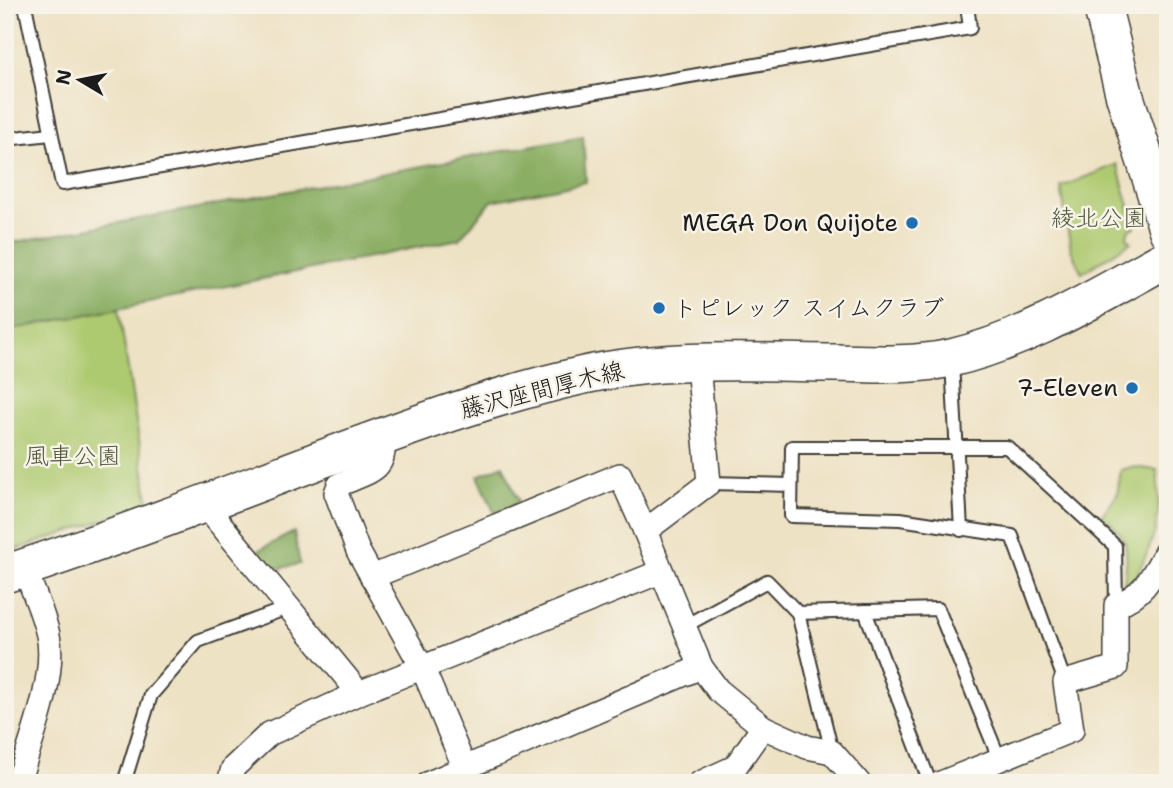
<svg xmlns="http://www.w3.org/2000/svg" width="1173" height="788" font-family="'Shantell Sans','Klee One',sans-serif">
	<style>
		.green { fill: #aeca71; stroke: #657346; stroke-width: 2 }
		.forest { fill: #8aae63; stroke: #536540; stroke-width: 2 }
		.lines { fill: none; stroke-linecap: round; stroke-linejoin: round }
		.service-casing { stroke: #3c3a35; stroke-width: 16 }
		.minor-casing { stroke: #3c3a35; stroke-width: 26 }
		.primary-casing { stroke: #3c3a35; stroke-width: 40 }
		.service { stroke: #fff; stroke-width: 12 }
		.minor { stroke: #fff; stroke-width: 23 }
		.primary { stroke: #fff; stroke-width: 37 }
		.poi-dot { fill: #1f6fb2; stroke: #f7f3e8; stroke-width: 2.5 }
		.labels { text-anchor: middle; stroke-width: 5; stroke-linejoin: round; paint-order: stroke }
		.park-label { font-size: 24px; fill: #4f593a; stroke: #f7f3e8 }
		.poi-label { font-size: 24px; fill: #1c1c1c; stroke: #f7f3e8; text-anchor: end }
		.street-label { font-size: 24px; fill: #1c1c1c; stroke: #f7f3e8 }
	</style>
	<rect width="100%" height="100%" fill="#f7f3e8"/>
	<filter id="ink" filterUnits="userSpaceOnUse"><feTurbulence type="fractalNoise" baseFrequency=".0143" numOctaves="2"/><feDisplacementMap in="SourceGraphic" scale="14" xChannelSelector="R" yChannelSelector="G"/><feConvolveMatrix kernelMatrix="1 2 1 2 8 2 1 2 1" color-interpolation-filters="sRGB"/></filter>
	<filter id="wash" filterUnits="userSpaceOnUse"><feTurbulence type="fractalNoise" baseFrequency=".00686" numOctaves="4" result="noise"/><feDisplacementMap in="SourceGraphic" scale="28" xChannelSelector="R" yChannelSelector="G"/><feGaussianBlur stdDeviation="1.57" result="paint"/><feColorMatrix in="noise" values="0 0 0 0 0 0 0 0 0 0 0 0 0 0 0 0 0 1.4 0 .05"/><feComposite in="paint" operator="in"/></filter>
	<g filter="url(#wash)">
		<rect width="100%" height="100%" fill="#eee2c5"/>
		<g class="green">
			<polygon points="1117,164 1135,227 1128,231 1127,237 1131,242 1082,273 1071,250 1061,187"/>
			<polygon points="118,304 149,505 5,553 5,330"/>
			<path d="M1132,467L1157,470C1162,521 1156,540 1131,585L1124,583C1128,552 1131,535 1101,516L1117,495L1121,470Z"/>
		</g>
		<g class="forest">
			<polygon points="583,136 586,182 492,201 459,239 5,331 5,244"/>
			<polygon points="503,465 519,502 495,514 478,476"/>
			<polygon points="294,532 300,564 272,570 257,551"/>
		</g>
	</g>
	<g filter="url(#ink)">
		<g class="lines">
			<g class="service-casing">
				<g id="service">
					<polyline points="25,5 62,184 970,28 967,5"/>
					<polyline points="5,139 51,134"/>
					<polyline points="952,362 961,530"/>
					<polyline points="709,483 791,485"/>
					<polyline points="865,611 930,783"/>
					<polyline points="798,613 938,609 999,758"/>
					<polyline points="683,627 767,581 798,613 832,752"/>
					<polyline points="1065,682 1012,536 900,519 791,516 792,447 1007,447 1115,546 1116,605"/>
					<polyline points="124,783 151,695 198,641 290,607"/>
				</g>
			</g>
			<g class="minor-casing">
				<g id="minor">
					<polyline points="698,365 709,483 645,531 701,667 718,690 763,727 807,747 832,752 859,783"/>
					<path d="M382,435C389,472 368,471 339,485L336,493L358,551L423,669L471,783"/>
					<polyline points="203,503 359,693"/>
					<polyline points="372,577 620,475 645,531"/>
					<path d="M18,783C30,743 57,676 48,635C43,612 32,590 25,568"/>
					<polyline points="229,783 233,768 269,734 359,693 660,572"/>
					<polyline points="429,783 701,667"/>
					<polyline points="700,783 735,767 763,727"/>
					<path d="M941,783L1072,730L1065,682L1116,667V605C1145,595 1153,574 1168,548"/>
				</g>
			</g>
			<g class="primary-casing">
				<g id="primary">
					<polyline points="1102,5 1125,97 1168,231"/>
					<path d="M5,574C112,539 217,499 322,459C408,427 494,395 584,375C663,357 754,362 835,363C873,364 914,366 951,358C1028,340 1099,295 1168,258"/>
				</g>
			</g>
			<use href="#service" class="service"/>
			<use href="#minor" class="minor"/>
			<use href="#primary" class="primary"/>
		</g>
	</g>
	<g class="poi-dot">
		<circle cx="912" cy="223" r="7"/>
		<circle cx="659" cy="308" r="7"/>
		<circle cx="1132" cy="388" r="7"/>
	</g>
	<g class="labels">
		<g class="park-label">
			<text x="1099" y="226">綾北公園</text>
			<text x="73" y="464">風車公園</text>
		</g>
		<g class="poi-label">
			<text x="898" y="231">MEGA Don Quijote</text>
			<text x="673" y="316" text-anchor="start">トピレック スイムクラブ</text>
			<text x="1118" y="396">7-Eleven</text>
		</g>
		<g class="street-label">
			<text transform="translate(542 390) rotate(-14)" y="8">藤沢座間厚木線</text>
		</g>
	</g>
	<rect width="1173" height="788" fill="none" stroke="#f7f3e8" stroke-width="28"/>
	<g transform="translate(80 80) rotate(280)" stroke="#f7f3e8" stroke-width="5" paint-order="stroke">
	<path d="M0-5L12 26L0 18L-12 26Z" fill="#1c1c1c"/>
	<text y="-10" font-size="19" font-weight="bold" text-anchor="middle" fill="#1c1c1c">N</text>
	</g>
</svg>
